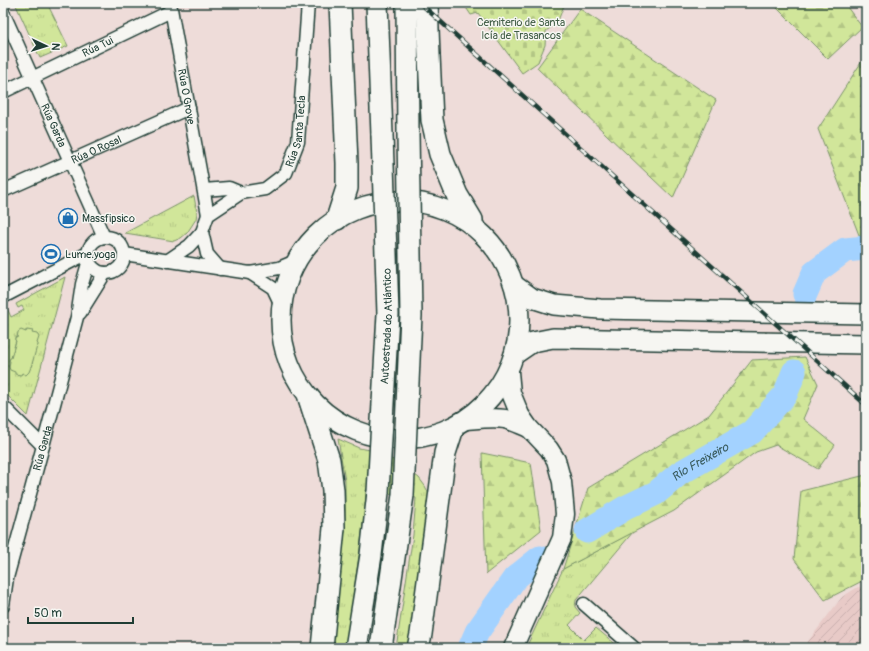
<svg xmlns="http://www.w3.org/2000/svg" width="869" height="651" font-family="Pangolin,sans-serif">
	<style>
		.industrial { fill: url(#industrial-furrows) }
		.grass { fill: url(#grass-tufts); stroke: #789267; fill-rule: evenodd }
		.forest { fill: url(#forest-firs); stroke: #789267 }
		.cemetery { fill: url(#cemetery-stones); stroke: #789267 }
		.pitch { fill: #d1e69a; stroke: #789267 }
		.lines { fill: none; stroke-linecap: round; stroke-linejoin: round }
		.river { stroke: #a3d2ff; stroke-width: 25 }
		.minor-casing { stroke: #1f3d34; stroke-width: 15 }
		.primary-casing { stroke: #1f3d34; stroke-width: 21 }
		.trunk-casing { stroke: #1f3d34; stroke-width: 22 }
		.motorway-casing { stroke: #1f3d34; stroke-width: 24 }
		.minor { stroke: #f6f6f2; stroke-width: 12 }
		.primary { stroke: #f6f6f2; stroke-width: 18 }
		.trunk { stroke: #f6f6f2; stroke-width: 19 }
		.motorway { stroke: #f6f6f2; stroke-width: 21 }
		.rail-casing { stroke: #1f3d34; stroke-width: 4.5 }
		.rail { stroke: #f6f6f2; stroke-width: 3; stroke-dasharray: 9; stroke-linecap: butt }
		.motorway-bridge-casing { stroke: #1f3d34; stroke-width: 24; stroke-linecap: butt }
		.motorway-bridge { stroke: #f6f6f2; stroke-width: 21 }
		.labels { text-anchor: middle; stroke-width: 3; stroke-linejoin: round; paint-order: stroke }
		.park-label { font-size: 11px; fill: #435f48; stroke: #f6f6f2 }
		.street-label { font-size: 11px; fill: #1f3d34; stroke: #f6f6f2 }
		.poi-label { font-size: 11px; fill: #1f3d34; stroke: #f6f6f2; text-anchor: start }
		.water-label { font-size: 12px; font-style: italic; fill: #395b5d; stroke: #f6f6f2 }
	</style>
	<defs>
		<pattern id="industrial-furrows" width="10" height="10" patternUnits="userSpaceOnUse"><rect width="10" height="10" fill="#e8cac7"/><path d="M-1 1l2-2M0 10L10 0M9 11l2-2" fill="none" stroke="#c7aeac"/></pattern>
		<pattern id="grass-tufts" width="24" height="20" patternUnits="userSpaceOnUse"><rect width="24" height="20" fill="#d1e69a"/><path d="M3 7l-1-3M5 7V3M7 7l1-3M15 17l-1-3M17 17v-4M19 17l1-3" fill="none" stroke="#b3c685"/></pattern>
		<pattern id="forest-firs" width="22" height="20" patternUnits="userSpaceOnUse"><rect width="22" height="20" fill="#d1e69a"/><path d="M5 1l3.5 6h-7zM16 11l3.5 6h-7z" fill="#b3c685"/></pattern>
		<pattern id="cemetery-stones" width="16" height="16" patternUnits="userSpaceOnUse"><rect width="16" height="16" fill="#d1e69a"/><path d="M2 7V4a2 2 0 0 1 4 0v3zM10 15v-3a2 2 0 0 1 4 0v3z" fill="#b3c685"/></pattern>
	</defs>
	<rect width="100%" height="100%" fill="#eedcd9"/>
	<filter id="ink" filterUnits="userSpaceOnUse"><feTurbulence type="fractalNoise" baseFrequency=".025" numOctaves="2"/><feDisplacementMap in="SourceGraphic" scale="8" xChannelSelector="R" yChannelSelector="G"/><feConvolveMatrix kernelMatrix="1 2 1 2 8 2 1 2 1" color-interpolation-filters="sRGB"/></filter>
	<g filter="url(#ink)">
		<polygon class="industrial" points="858,587 866,588 866,648 803,648 842,597"/>
		<g class="grass">
			<polygon points="15,3 47,3 68,46 40,58"/>
			<polygon points="194,196 197,213 196,219 187,233 181,238 174,241 125,233"/>
			<path d="M65,277L28,416L3,391V310L7,308L11,317L24,310L22,306L18,308L16,304ZM26,330L32,333L37,343L31,367L22,373L9,367L16,340H15V338H17L26,332Z"/>
			<polygon points="338,439 359,448 370,450 398,462 419,478 425,486 432,500 408,648 396,648 413,535 416,498 403,495 366,490 365,508 361,541 346,648 332,648 345,527 345,481"/>
			<polygon points="633,532 576,600 575,607 580,613 569,625 584,640 596,628 620,648 526,648 563,569"/>
		</g>
		<g class="forest">
			<polygon points="772,3 844,3 862,27 828,59"/>
			<polygon points="580,9 716,100 673,198 537,68"/>
			<polygon points="866,55 866,253 818,129"/>
			<polygon points="805,357 818,384 803,419 835,445 818,469 776,445 756,452 674,511 563,569 588,488 709,415 752,360"/>
			<polygon points="482,453 531,463 541,530 486,574"/>
			<polygon points="866,475 866,579 825,600 794,559 801,491"/>
		</g>
		<polygon class="cemetery" points="463,3 565,3 557,23 546,31 545,45 538,62 522,73 478,13 471,15"/>
		<polygon class="pitch" points="21,330 26,332 27,330 33,331 32,333 37,334 39,337 37,343 38,344 38,346 37,346 32,364 33,364 32,367 31,367 29,372 26,375 22,373 21,375 15,374 15,372 10,370 9,367 10,361 9,361 10,358 11,358 16,341 15,340 15,337 17,338 18,332"/>
		<g class="lines">
			<g class="river">
				<polyline points="805,294 814,273 845,250 866,248"/>
				<path id="s1" d="M587,531L625,508L656,493L680,473L752,432L785,395L794,372"/>
				<polyline points="470,648 477,632 515,578 540,558"/>
			</g>
			<g class="minor-casing">
				<g id="minor">
					<path id="s2" d="M170,3L208,215"/>
					<path id="s3" d="M3,12L104,237"/>
					<path id="s4" d="M3,92L171,11"/>
					<polyline points="204,190 229,188 241,193"/>
					<path id="s5" d="M3,191L189,108"/>
					<path id="s6" d="M202,232L208,215L241,193L265,189L286,173L298,142L308,3"/>
					<circle cx="106" cy="255" r="18"/>
					<polyline points="124,254 250,273 279,268 298,260"/>
					<polyline points="167,261 189,246 202,232 207,254 220,269"/>
					<polyline points="250,273 273,288 282,307"/>
					<polyline points="3,297 88,253"/>
					<polyline points="80,313 105,273"/>
					<polyline points="3,406 43,446"/>
					<polyline points="584,604 634,648"/>
					<path id="s7" d="M3,606L7,578L43,446L77,317L82,284L89,260"/>
				</g>
			</g>
			<g class="primary-casing">
				<g id="primary">
					<polyline points="509,372 511,393 520,415 529,428 549,449 556,460 562,482 565,514 562,538 513,648"/>
					<path d="M466,420C478,419 493,417 505,419C513,421 521,425 529,428"/>
				</g>
			</g>
			<g class="trunk-casing">
				<g id="trunk">
					<circle cx="400" cy="320" r="119"/>
					<polyline points="514,285 532,298 554,305 600,309 866,314"/>
					<polyline points="514,355 533,342 553,338 866,344"/>
				</g>
			</g>
			<g class="motorway-casing">
				<g id="motorway">
					<polyline points="377,3 382,135"/>
					<polyline points="407,3 408,134"/>
					<polyline points="427,3 429,55 432,120 440,154 457,195 472,220"/>
					<polyline points="337,219 347,188 347,163 340,3"/>
					<polyline points="309,398 329,460 333,490 334,528 322,648"/>
					<polyline points="356,648 371,555 378,492"/>
					<polyline points="381,648 403,495"/>
					<polyline points="418,648 421,634 445,453 453,428"/>
				</g>
			</g>
			<use href="#minor" class="minor"/>
			<use href="#primary" class="primary"/>
			<use href="#trunk" class="trunk"/>
			<use href="#motorway" class="motorway"/>
			<g class="rail-casing">
				<polyline id="rail" points="420,3 866,405"/>
			</g>
			<use href="#rail" class="rail"/>
			<g class="motorway-bridge-casing">
				<g id="motorway-bridge">
					<path id="s8" d="M378,492L388,314L382,135"/>
					<polyline points="403,495 411,315 408,134"/>
				</g>
			</g>
			<use href="#motorway-bridge" class="motorway-bridge"/>
		</g>
	</g>
	<defs>
		<g id="shop-ring" transform="scale(1)"><circle r="9.5" fill="#f6f6f2" stroke="#1f6fb2" stroke-width="1.5"/><path d="M-5-2.5h2.3a2.7 3.5 0 0 1 5.4 0H5L5.5 6h-11ZM-1.5-2.5h3a1.5 2.3 0 0 0-3 0Z" fill="#1f6fb2"/></g>
		<g id="stadium-ring" transform="scale(1)"><circle r="9.5" fill="#f6f6f2" stroke="#1f6fb2" stroke-width="1.5"/><path d="M0-5a6.5 5 0 1 0 0 10a6.5 5 0 1 0 0-10ZM-3.5-1.8h7v3.6h-7Z" fill="#1f6fb2"/></g>
	</defs>
	<g fill-rule="evenodd">
		<use href="#shop-ring" x="68" y="218"/>
		<use href="#stadium-ring" x="51" y="254"/>
	</g>
	<g class="labels">
		<g class="park-label">
			<text x="521" y="26">Cemiterio de Santa<tspan x="521" dy="13">Icía de Trasancos</tspan></text>
		</g>
		<g class="street-label">
			<text dy="4" stroke="none"><textPath href="#s4" startOffset="105">Rúa Tui</textPath></text>
			<text dy="4" stroke="none"><textPath href="#s2" startOffset="95">Rúa O Grove</textPath></text>
			<text dy="4" stroke="none"><textPath href="#s3" startOffset="124">Rúa Garda</textPath></text>
			<text dy="4" stroke="none"><textPath href="#s6" startOffset="152">Rúa Santa Tecla</textPath></text>
			<text dy="4" stroke="none"><textPath href="#s5" startOffset="102">Rúa O Rosal</textPath></text>
			<text dy="4" stroke="none"><textPath href="#s8" startOffset="166">Autoestrada do Atlántico</textPath></text>
			<text dy="4" stroke="none"><textPath href="#s7" startOffset="163">Rúa Garda</textPath></text>
		</g>
		<g class="poi-label">
			<text x="82" y="222">Massfipsico</text>
			<text x="65" y="258">Lume.yoga</text>
		</g>
		<g class="water-label">
			<text dy="4" stroke="none"><textPath href="#s1" startOffset="133">Río Freixeiro</textPath></text>
		</g>
	</g>
	<rect width="869" height="651" fill="none" stroke="#f6f6f2" stroke-width="16"/>
	<rect x="8" y="8" width="853" height="635" fill="none" stroke="#1f3d34" stroke-width="1.5" filter="url(#ink)"/>
	<g transform="translate(46 46) rotate(94)" stroke="#f6f6f2" stroke-width="3" paint-order="stroke">
	<path d="M0-3L7 15L0 10L-7 15Z" fill="#1f3d34"/>
	<text y="-6" font-size="11" font-weight="bold" text-anchor="middle" fill="#1f3d34">N</text>
	</g>
	<path d="M28 617v6h105v-6" fill="none" stroke="#1f3d34" stroke-width="2"/>
	<text x="34" y="617" font-size="12" fill="#1f3d34" stroke="#f6f6f2" stroke-width="3" paint-order="stroke">50 m</text>
</svg>
